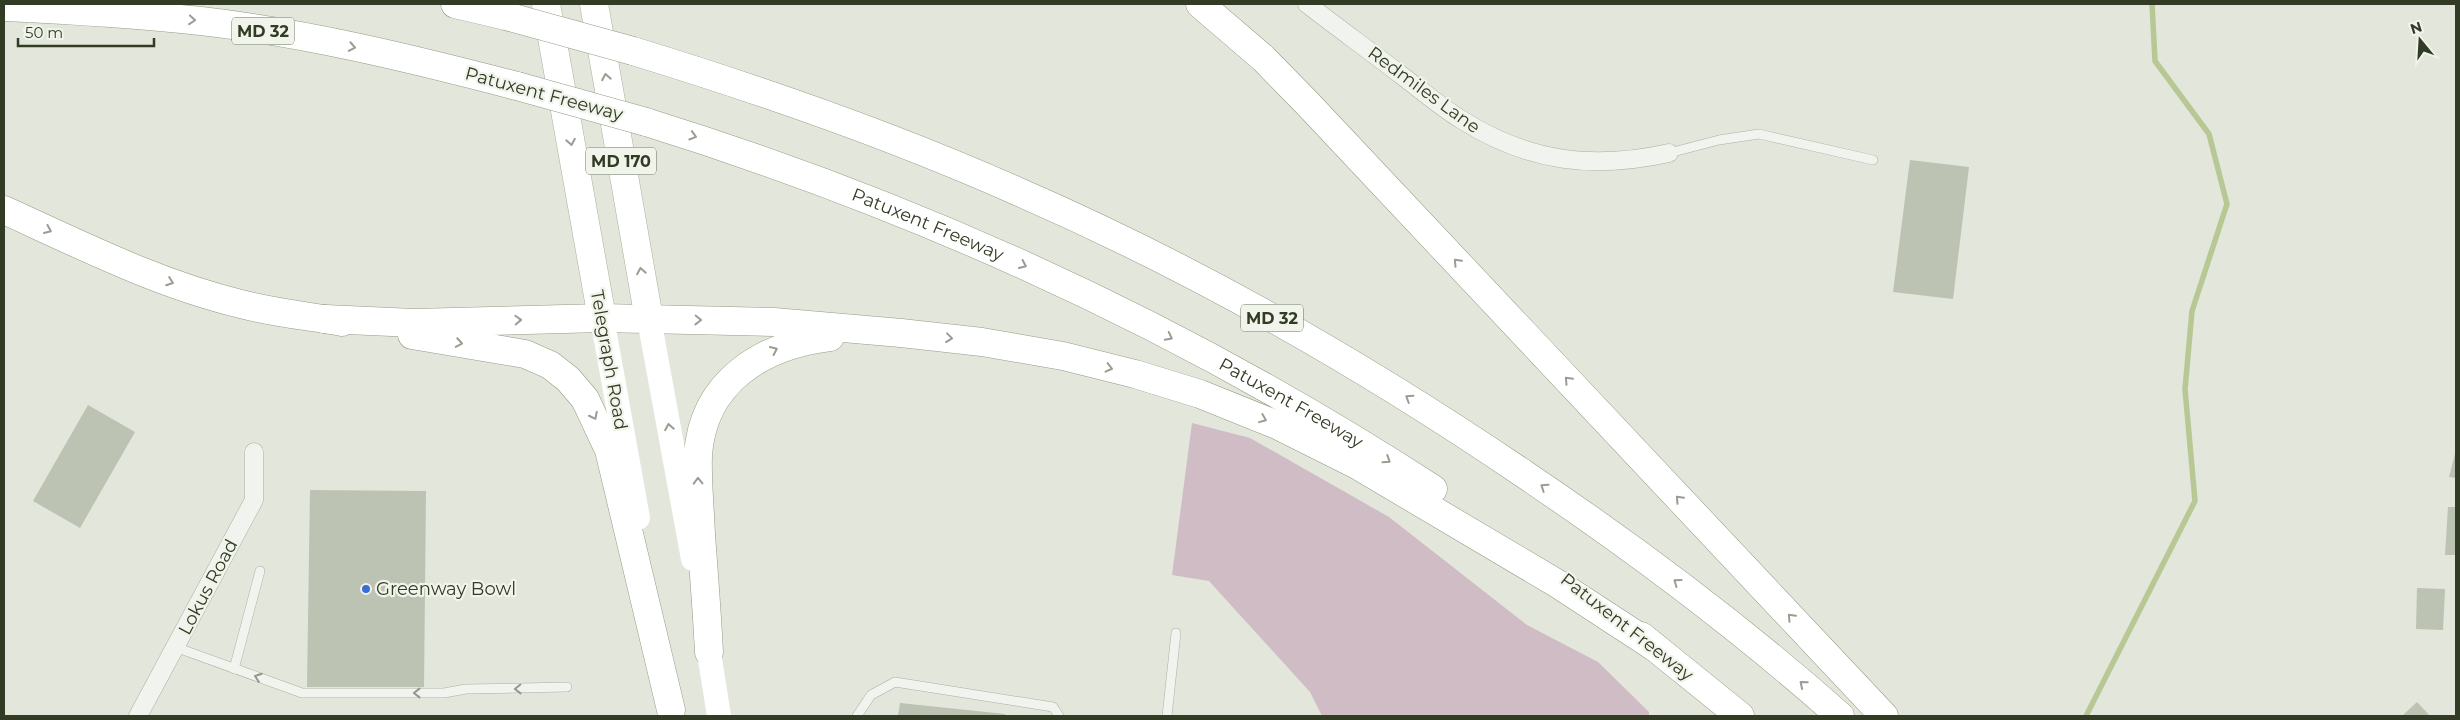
<svg xmlns="http://www.w3.org/2000/svg" width="2460" height="720" font-family="Montserrat,sans-serif">
	<style>
		.green { fill: #d0bcc5 }
		.lines { fill: none; stroke-linecap: round; stroke-linejoin: round }
		.stream { stroke: #b8c894; stroke-width: 5.5 }
		.building { fill: #bcc3b2 }
		.service-casing { stroke: #aab0a1; stroke-width: 10 }
		.minor-casing { stroke: #aab0a1; stroke-width: 19 }
		.primary-casing { stroke: #a8b29a; stroke-width: 29 }
		.motorway-casing { stroke: #929d82; stroke-width: 29 }
		.service { stroke: #f1f4ee; stroke-width: 9 }
		.minor { stroke: #f1f4ee; stroke-width: 18 }
		.secondary { stroke: #fff; stroke-width: 24 }
		.primary { stroke: #fff; stroke-width: 28 }
		.motorway { stroke: #fff; stroke-width: 28 }
		.motorway-bridge-casing { stroke: #929d82; stroke-width: 29; stroke-linecap: butt }
		.motorway-bridge { stroke: #fff; stroke-width: 28 }
		.oneway { stroke: #989e92 }
		.oneway2 { stroke: #92988a }
		.poi-dot { fill: #396fd2; stroke: #f0f4ea; stroke-width: 2 }
		.labels { text-anchor: middle; stroke-width: 4.5; stroke-linejoin: round; paint-order: stroke }
		.shield { fill: #f0f4ea; stroke: #6b7360; stroke-width: 1 }
		.shield-label { font-size: 16px; font-weight: bold; fill: #323c25 }
		.street-label { font-size: 18px; fill: #323c25; stroke: #f0f4ea }
		.poi-label { font-size: 18px; fill: #323c25; stroke: #f0f4ea; text-anchor: start }
	</style>
	<rect width="100%" height="100%" fill="#e2e6db"/>
	<polygon class="green" points="1192,423 1250,438 1389,517 1527,625 1598,662 1649,712 1649,716 1322,716 1310,692 1209,581 1172,575"/>
	<g class="lines">
		<polyline class="stream" points="2086,716 2195,501 2185,389 2192,311 2227,204 2209,134 2155,61 2152,4"/>
	</g>
	<g class="building">
		<polygon points="1910,160 1969,167 1953,299 1893,292"/>
		<polygon points="88,405 135,432 80,528 33,501"/>
		<polygon points="2456,450 2456,478 2449,477"/>
		<polygon points="310,490 426,491 424,687 307,687"/>
		<polygon points="2448,507 2456,507 2456,555 2445,555"/>
		<polygon points="2417,588 2445,589 2443,630 2416,629"/>
		<polygon points="2417,702 2430,716 2402,716"/>
		<polygon points="900,703 1005,714 1005,716 898,716"/>
	</g>
	<g class="lines">
		<g class="service-casing">
			<g id="service">
				<polyline points="1669,153 1719,140 1759,134 1873,160"/>
				<polyline points="175,647 302,693 444,693 466,689 567,687"/>
				<polyline points="234,669 260,571"/>
				<polyline points="857,716 871,695 895,682 1053,707 1059,716"/>
				<polyline points="1167,716 1176,633"/>
			</g>
		</g>
		<g class="minor-casing">
			<g id="minor">
				<path d="M1307,4C1338,28 1370,51 1401,75C1421,90 1441,107 1462,120C1529,162 1592,170 1669,153"/>
				<polyline points="138,716 254,500 254,452"/>
			</g>
		</g>
		<g class="primary-casing">
			<g id="primary">
				<polyline points="546,4 602,318"/>
				<polyline points="594,4 649,319"/>
			</g>
		</g>
		<g class="motorway-casing">
			<g id="motorway">
				<polyline points="455,4 506,16"/>
				<polyline points="1200,4 1263,58 1307,103 1884,716"/>
				<path d="M4,7C70,10 135,14 201,21C307,33 413,59 517,86"/>
				<path d="M633,51C764,91 893,136 1019,192C1196,269 1365,366 1524,474C1634,548 1741,628 1840,716"/>
				<path id="s1" d="M646,122C923,208 1190,331 1433,489"/>
				<path d="M4,210C81,245 158,284 241,304C274,313 309,316 342,322"/>
				<polyline points="325,319 414,323 602,318 774,322 901,333 982,342 1063,356 1135,374 1200,394 1277,425 1357,465 1558,584 1656,648"/>
				<polyline points="412,335 525,354 550,365 568,379 585,399 609,450 671,710"/>
				<polyline points="1641,636 1740,716"/>
				<path d="M709,652C707,613 704,574 701,535C700,508 697,481 698,455C703,381 763,345 830,337"/>
			</g>
		</g>
		<use href="#service" class="service"/>
		<use href="#minor" class="minor"/>
		<g class="secondary">
			<polyline points="602,318 638,518"/>
			<polyline points="649,319 693,559"/>
			<polyline points="706,634 719,716"/>
		</g>
		<use href="#primary" class="primary"/>
		<use href="#motorway" class="motorway"/>
		<g class="motorway-bridge-casing">
			<g id="motorway-bridge">
				<polyline points="506,16 633,51"/>
				<polyline points="517,86 646,122"/>
			</g>
		</g>
		<use href="#motorway-bridge" class="motorway-bridge"/>
	</g>
	<defs><path id="oneway-chevron" d="M-2-3.5L2.5 0L-2 3.5" fill="none" stroke-width="1.6" stroke-linecap="round" stroke-linejoin="round" transform="scale(1.25)"/></defs>
	<g class="oneway">
		<use href="#oneway-chevron" transform="translate(192 20) rotate(5)"/>
		<use href="#oneway-chevron" transform="translate(352 47) rotate(11)"/>
		<use href="#oneway-chevron" transform="translate(606 77) rotate(-100)"/>
		<use href="#oneway-chevron" transform="translate(693 136) rotate(17)"/>
		<use href="#oneway-chevron" transform="translate(571 142) rotate(80)"/>
		<use href="#oneway-chevron" transform="translate(48 230) rotate(24)"/>
		<use href="#oneway-chevron" transform="translate(1457 262) rotate(-133)"/>
		<use href="#oneway-chevron" transform="translate(1023 265) rotate(25)"/>
		<use href="#oneway-chevron" transform="translate(641 271) rotate(-100)"/>
		<use href="#oneway-chevron" transform="translate(170 282) rotate(20)"/>
		<use href="#oneway-chevron" transform="translate(518 320) rotate(-2)"/>
		<use href="#oneway-chevron" transform="translate(698 320) rotate(1)"/>
		<use href="#oneway-chevron" transform="translate(1169 337) rotate(27)"/>
		<use href="#oneway-chevron" transform="translate(949 338) rotate(7)"/>
		<use href="#oneway-chevron" transform="translate(459 343) rotate(10)"/>
		<use href="#oneway-chevron" transform="translate(774 350) rotate(-25)"/>
		<use href="#oneway-chevron" transform="translate(1109 368) rotate(14)"/>
		<use href="#oneway-chevron" transform="translate(1568 380) rotate(-133)"/>
		<use href="#oneway-chevron" transform="translate(1409 398) rotate(-147)"/>
		<use href="#oneway-chevron" transform="translate(594 416) rotate(63)"/>
		<use href="#oneway-chevron" transform="translate(1263 419) rotate(22)"/>
		<use href="#oneway-chevron" transform="translate(669 427) rotate(-100)"/>
		<use href="#oneway-chevron" transform="translate(1387 460) rotate(33)"/>
		<use href="#oneway-chevron" transform="translate(698 481) rotate(-91)"/>
		<use href="#oneway-chevron" transform="translate(1544 487) rotate(-146)"/>
		<use href="#oneway-chevron" transform="translate(1679 499) rotate(-133)"/>
		<use href="#oneway-chevron" transform="translate(1677 582) rotate(-144)"/>
		<use href="#oneway-chevron" transform="translate(1791 617) rotate(-133)"/>
		<use href="#oneway-chevron" transform="translate(1803 684) rotate(-140)"/>
	</g>
	<g class="oneway2">
		<use href="#oneway-chevron" transform="translate(258 677) rotate(-160)"/>
		<use href="#oneway-chevron" transform="translate(518 689) rotate(179)"/>
		<use href="#oneway-chevron" transform="translate(417 693) rotate(180)"/>
	</g>
	<circle class="poi-dot" cx="366" cy="589" r="5"/>
	<g class="labels">
		<g class="shield">
			<rect x="232" y="17.5" width="62" height="27" rx="4"/>
			<rect x="586" y="147.5" width="70" height="27" rx="4"/>
			<rect x="1241" y="304.5" width="62" height="27" rx="4"/>
		</g>
		<g class="shield-label">
			<text x="263" y="37">MD 32</text>
			<text x="621" y="167">MD 170</text>
			<text x="1272" y="324">MD 32</text>
		</g>
		<g class="street-label">
			<text transform="translate(1424 90) rotate(36)" y="6">Redmiles Lane</text>
			<text transform="translate(544 94) rotate(15)" y="6">Patuxent Freeway</text>
			<text dy="6" stroke="none"><textPath href="#s1" startOffset="300">Patuxent Freeway</textPath></text>
			<text transform="translate(609 360) rotate(80)" y="6">Telegraph Road</text>
			<text dy="6" stroke="none"><textPath href="#s1" startOffset="705">Patuxent Freeway</textPath></text>
			<text transform="translate(208 587) rotate(-62)" y="6">Lokus Road</text>
			<text transform="translate(1627 627) rotate(38)" y="6">Patuxent Freeway</text>
		</g>
		<g class="poi-label">
			<text x="376" y="595">Greenway Bowl</text>
		</g>
	</g>
	<rect width="2460" height="720" fill="none" stroke="#323c25" stroke-width="10"/>
	<g transform="translate(2420 40) rotate(342)" stroke="#f0f4ea" stroke-width="4" paint-order="stroke">
	<path d="M0-4L9 19L0 12L-9 19Z" fill="#323c25"/>
	<text y="-8" font-size="14" font-weight="bold" text-anchor="middle" fill="#323c25">N</text>
	</g>
	<path d="M18 38v8h136v-8" fill="none" stroke="#323c25" stroke-width="2.5"/>
	<text x="25" y="38" font-size="15" fill="#323c25" stroke="#f0f4ea" stroke-width="4" paint-order="stroke">50 m</text>
</svg>
